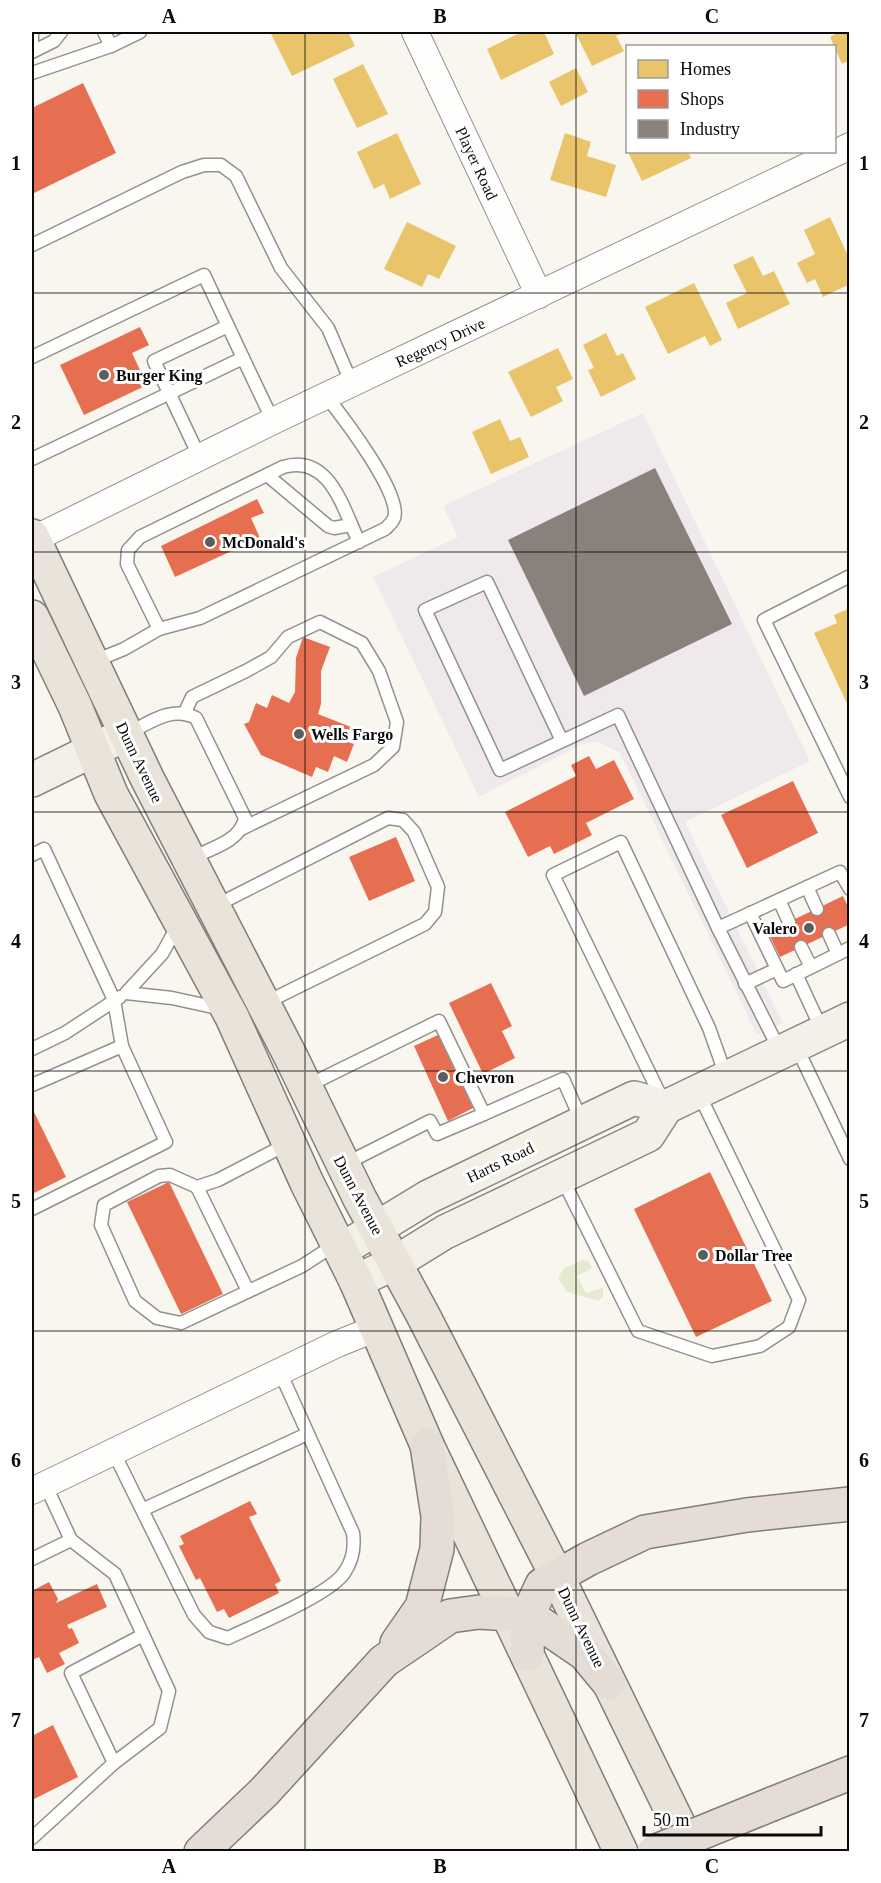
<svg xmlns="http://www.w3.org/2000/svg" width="881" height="1883" font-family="'Times New Roman',serif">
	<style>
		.industrial { fill: #efe9ec }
		.green { fill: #e4ebd1 }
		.homes { fill: #e9c46a }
		.shops { fill: #e76f51 }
		.industry { fill: #8a817c }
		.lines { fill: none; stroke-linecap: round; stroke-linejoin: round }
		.lane-casing { stroke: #92918e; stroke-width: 15 }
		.street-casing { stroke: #92918e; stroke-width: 28 }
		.secondary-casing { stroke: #898784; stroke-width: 36 }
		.primary-casing { stroke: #7f7e7b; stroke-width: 36 }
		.highway-casing { stroke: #7f7e7b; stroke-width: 36 }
		.lane { stroke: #fefefd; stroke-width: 12 }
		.street { stroke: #fefefd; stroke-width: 26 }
		.secondary { stroke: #f3f0e8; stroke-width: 33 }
		.primary { stroke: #e9e3d9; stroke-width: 33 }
		.highway { stroke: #e6dcd6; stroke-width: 33 }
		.highway-bridge-casing { stroke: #7f7e7b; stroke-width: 36; stroke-linecap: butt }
		.highway-bridge { stroke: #e6dcd6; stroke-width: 33 }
		.grid { fill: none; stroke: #0b0b0b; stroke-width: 1.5; stroke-opacity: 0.55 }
		.poi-dot { fill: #5e5d5b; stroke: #fff; stroke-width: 2 }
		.labels { text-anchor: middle; stroke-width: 6; stroke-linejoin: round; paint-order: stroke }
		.street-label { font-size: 16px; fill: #0b0b0b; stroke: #fff }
		.poi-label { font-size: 16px; font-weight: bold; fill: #0b0b0b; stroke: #fff; text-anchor: start }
		.neatline { fill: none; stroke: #0b0b0b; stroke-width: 2 }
		.grid-label { font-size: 20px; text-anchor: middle; font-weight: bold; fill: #0b0b0b }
	</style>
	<rect width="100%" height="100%" fill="#f9f6ef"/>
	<polygon class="industrial" points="643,413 810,761 685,822 783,1023 757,1035 620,753 598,742 582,744 479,797 373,577 458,537 443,506"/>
	<polygon class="green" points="583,1260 589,1261 592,1268 577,1276 586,1293 603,1288 603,1297 598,1301 567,1292 558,1279 563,1269"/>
	<g class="homes">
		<polygon points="270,32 348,32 355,46 292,76"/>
		<polygon points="522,32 544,32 554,54 501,80 487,49"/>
		<polygon points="575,32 625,32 616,36 624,51 592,66"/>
		<polygon points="839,32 850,32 850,60 842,64 830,37"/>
		<polygon points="363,64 388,114 357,128 333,79"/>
		<polygon points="576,68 588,92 561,106 549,82"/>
		<polygon points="397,133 421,184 390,199 384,184 374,189 357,152"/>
		<polygon points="565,133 591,142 587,156 616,165 606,197 550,180"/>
		<polygon points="628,152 688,152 691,158 642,181"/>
		<polygon points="830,217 850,260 850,284 823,297 815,279 807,283 797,263 815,254 804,230"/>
		<polygon points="407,222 456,246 439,279 428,274 422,287 384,269"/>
		<polygon points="753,256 763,276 774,271 790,304 738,329 726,303 747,293 733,265"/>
		<polygon points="694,283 722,340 710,346 705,336 668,354 645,307"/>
		<polygon points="606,333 617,356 623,353 636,379 601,397 588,370 594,368 583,345"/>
		<polygon points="558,348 573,379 556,387 563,401 531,417 508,372"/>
		<polygon points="500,419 510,441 520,437 529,457 491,474 472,432"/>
		<polygon points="848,609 850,613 850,710 814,633 837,623 834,615"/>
	</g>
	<g class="shops">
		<polygon points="83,83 116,153 32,194 32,108"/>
		<polygon points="140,327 149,345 132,353 147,385 84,415 60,365"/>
		<polygon points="257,499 264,513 251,518 260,538 175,577 161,546"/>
		<polygon points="303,637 330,647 321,671 321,704 318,714 351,727 345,741 354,744 347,762 334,756 328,772 316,767 312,777 261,755 244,724 249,722 256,703 267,708 272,695 289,703 295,692 296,658"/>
		<polygon points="589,756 596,769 614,760 634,799 586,823 592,835 554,854 550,846 528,857 505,812 576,776 571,765"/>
		<polygon points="793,781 818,833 747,868 721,815"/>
		<polygon points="396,837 415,881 369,901 349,857"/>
		<polygon points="843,896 850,911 850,924 780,957 768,932"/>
		<polygon points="491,983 512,1026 502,1031 515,1058 483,1074 449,1003"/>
		<polygon points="438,1035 473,1108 448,1121 414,1046"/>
		<polygon points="32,1108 66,1177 32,1194"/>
		<polygon points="710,1172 772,1301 696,1337 634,1209"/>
		<polygon points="169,1182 223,1294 181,1314 127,1202"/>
		<polygon points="250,1501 257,1514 249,1517 281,1581 275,1584 279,1593 229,1618 224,1609 217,1612 200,1578 196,1580 179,1546 184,1544 180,1536"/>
		<polygon points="49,1582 58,1599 56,1603 97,1584 107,1607 67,1625 69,1629 72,1628 79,1643 59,1653 65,1664 47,1673 39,1657 32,1660 32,1591"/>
		<polygon points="53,1725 78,1777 32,1800 32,1736"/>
	</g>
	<polygon class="industry" points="655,468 732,624 584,696 508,540"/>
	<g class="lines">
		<g class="lane-casing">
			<g id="lane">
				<polyline points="104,32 111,46"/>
				<polyline points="32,43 32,32"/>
				<polyline points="32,52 54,41 61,32"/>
				<polyline points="32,73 111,46 140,32"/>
				<polyline points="32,245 182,172 204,165 221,165 236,176 281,268 328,328 352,384"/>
				<polyline points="32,357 204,275 243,358 32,459"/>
				<polyline points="243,358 273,421"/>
				<polyline points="199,456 154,361 228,326"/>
				<polyline points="267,475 328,526 334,528 351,525"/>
				<polyline points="850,576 764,620 850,797"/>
				<path d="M159,629L127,564L128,550L140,537L283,467C330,453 343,509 359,542"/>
				<path d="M92,662L124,649L159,629L200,618L385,529C388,526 393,522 394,518C403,495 342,416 326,396"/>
				<polyline points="185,712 192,697 246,671 271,657 288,637 320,622 362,643 379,671 397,722 393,747 374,765 243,828"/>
				<path d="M127,734C149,723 172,705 196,718L245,818C241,841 210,849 191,858"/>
				<polyline points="562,741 487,582 425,610 500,770 618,715 718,928"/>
				<polyline points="32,855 44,849 114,1000 122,1046 166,1142 32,1209"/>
				<polyline points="807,887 817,909"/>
				<polyline points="779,900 789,922"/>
				<polyline points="215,906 388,818 403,820 414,832 438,887 435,912 425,924 265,1003"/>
				<polyline points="750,913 783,981 850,948"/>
				<polyline points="178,925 162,954 126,993 172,998 222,1009"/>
				<polyline points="829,934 838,954"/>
				<polyline points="801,947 811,967"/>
				<polyline points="796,974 822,1030"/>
				<polyline points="745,984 777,969"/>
				<polyline points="796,1046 850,1159"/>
				<polyline points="32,1049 65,1033 120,997"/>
				<polyline points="780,1051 718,928 840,872 850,889"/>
				<polyline points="32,1085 122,1046"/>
				<polyline points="307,1086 439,1021 484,1114 563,1079 582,1122"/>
				<polyline points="663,1101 553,875 621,842 709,1028 726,1076"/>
				<polyline points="289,1143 218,1180 197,1187 170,1175 159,1176 104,1205 101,1225 135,1301 157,1318 181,1323 302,1266 336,1244"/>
				<polyline points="343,1165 430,1121 437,1134 484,1114"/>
				<polyline points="562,1178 638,1331 712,1356 760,1346 789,1327 799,1300 698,1092"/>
				<polyline points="197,1187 248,1291"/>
				<path d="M113,1451L194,1615L209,1632L228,1638C255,1625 329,1595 344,1573C353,1560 355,1548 353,1533L280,1372"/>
				<polyline points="144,1509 307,1434"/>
				<polyline points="32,1559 71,1540"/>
				<polyline points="114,1763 71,1673 143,1635"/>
				<polyline points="32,1838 114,1763 160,1728 169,1691 115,1574 71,1540 45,1484"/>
			</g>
		</g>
		<g class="street-casing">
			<g id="street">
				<polyline points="415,32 539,295"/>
				<polyline points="32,540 273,421 850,146"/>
				<polyline points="32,1491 337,1344 377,1328"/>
			</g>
		</g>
		<g class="secondary-casing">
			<g id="secondary">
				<polyline points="32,780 126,734"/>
				<polyline points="341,1250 428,1197 634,1098 666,1107"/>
				<polyline points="356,1281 393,1264 445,1232 648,1135 666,1107 850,1019"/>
			</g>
		</g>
		<g class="primary-casing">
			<g id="primary">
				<polyline points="32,536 147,778 292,1059 360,1199 423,1315 557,1576 692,1852"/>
				<polyline points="32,617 75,706 111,794 232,1017 307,1183 356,1281 427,1445 621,1852"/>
			</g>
		</g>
		<g class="highway-casing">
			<g id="highway">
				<polyline points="397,1643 422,1607 437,1549 438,1516 427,1445"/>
				<polyline points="527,1654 528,1615 542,1585 588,1559 645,1532 747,1515 850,1504"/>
				<polyline points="772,1804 850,1773"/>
				<polyline points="201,1852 264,1792 384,1661 450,1616 479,1612 528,1615 585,1654 609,1683"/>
			</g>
		</g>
		<use href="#lane" class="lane"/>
		<use href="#street" class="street"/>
		<use href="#secondary" class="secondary"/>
		<use href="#primary" class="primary"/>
		<use href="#highway" class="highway"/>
		<g class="highway-bridge-casing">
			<polyline id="highway-bridge" points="654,1852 772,1804"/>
		</g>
		<use href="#highway-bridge" class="highway-bridge"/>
	</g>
	<path class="grid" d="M305,32V1852M576,32V1852M32,293H850M32,552H850M32,812H850M32,1071H850M32,1331H850M32,1590H850"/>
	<g class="poi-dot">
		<circle cx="104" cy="375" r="6"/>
		<circle cx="210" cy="542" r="6"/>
		<circle cx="299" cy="734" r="6"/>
		<circle cx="809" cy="928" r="6"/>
		<circle cx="443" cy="1077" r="6"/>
		<circle cx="703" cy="1255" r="6"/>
	</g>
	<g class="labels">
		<g class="street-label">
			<text transform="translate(477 163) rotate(65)" y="6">Player Road</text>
			<text transform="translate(440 342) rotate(-25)" y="6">Regency Drive</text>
			<text transform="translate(140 762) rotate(64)" y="6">Dunn Avenue</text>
			<text transform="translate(500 1162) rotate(-26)" y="6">Harts Road</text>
			<text transform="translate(359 1195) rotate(62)" y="6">Dunn Avenue</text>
			<text transform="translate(582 1627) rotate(64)" y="6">Dunn Avenue</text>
		</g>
		<g class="poi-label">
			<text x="116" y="381">Burger King</text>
			<text x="222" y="548">McDonald's</text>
			<text x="311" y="740">Wells Fargo</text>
			<text x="797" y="934" text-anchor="end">Valero</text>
			<text x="455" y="1083">Chevron</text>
			<text x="715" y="1261">Dollar Tree</text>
		</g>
	</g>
	<rect width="881" height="1883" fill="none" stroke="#ffffff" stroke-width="66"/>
	<rect x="626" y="45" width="210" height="108" fill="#ffffff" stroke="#9d9d9d" stroke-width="1.5"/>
	<rect x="638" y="60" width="30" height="18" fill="#e9c46a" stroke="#9d9d9d" stroke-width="1.5"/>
	<text x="680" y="75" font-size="18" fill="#0b0b0b">Homes</text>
	<rect x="638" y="90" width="30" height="18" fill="#e76f51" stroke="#9d9d9d" stroke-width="1.5"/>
	<text x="680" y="105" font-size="18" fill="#0b0b0b">Shops</text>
	<rect x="638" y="120" width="30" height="18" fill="#8a817c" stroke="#9d9d9d" stroke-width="1.5"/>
	<text x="680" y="135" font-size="18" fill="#0b0b0b">Industry</text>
	<path d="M644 1826v9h177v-9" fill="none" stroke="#0b0b0b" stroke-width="3"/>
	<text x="653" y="1826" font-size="18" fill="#0b0b0b" stroke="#ffffff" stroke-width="4.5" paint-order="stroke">50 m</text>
	<rect x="33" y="33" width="815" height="1817" class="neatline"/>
	<g class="grid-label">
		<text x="169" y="23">A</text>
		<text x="440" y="23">B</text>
		<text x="712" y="23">C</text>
		<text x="16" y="170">1</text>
		<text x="864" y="170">1</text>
		<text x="16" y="429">2</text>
		<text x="864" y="429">2</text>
		<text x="16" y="689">3</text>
		<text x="864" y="689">3</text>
		<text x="16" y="948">4</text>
		<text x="864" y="948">4</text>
		<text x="16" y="1208">5</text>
		<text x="864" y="1208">5</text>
		<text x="16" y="1467">6</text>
		<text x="864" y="1467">6</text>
		<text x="16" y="1727">7</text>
		<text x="864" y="1727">7</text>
		<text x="169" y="1873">A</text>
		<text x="440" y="1873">B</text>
		<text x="712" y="1873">C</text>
	</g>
</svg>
